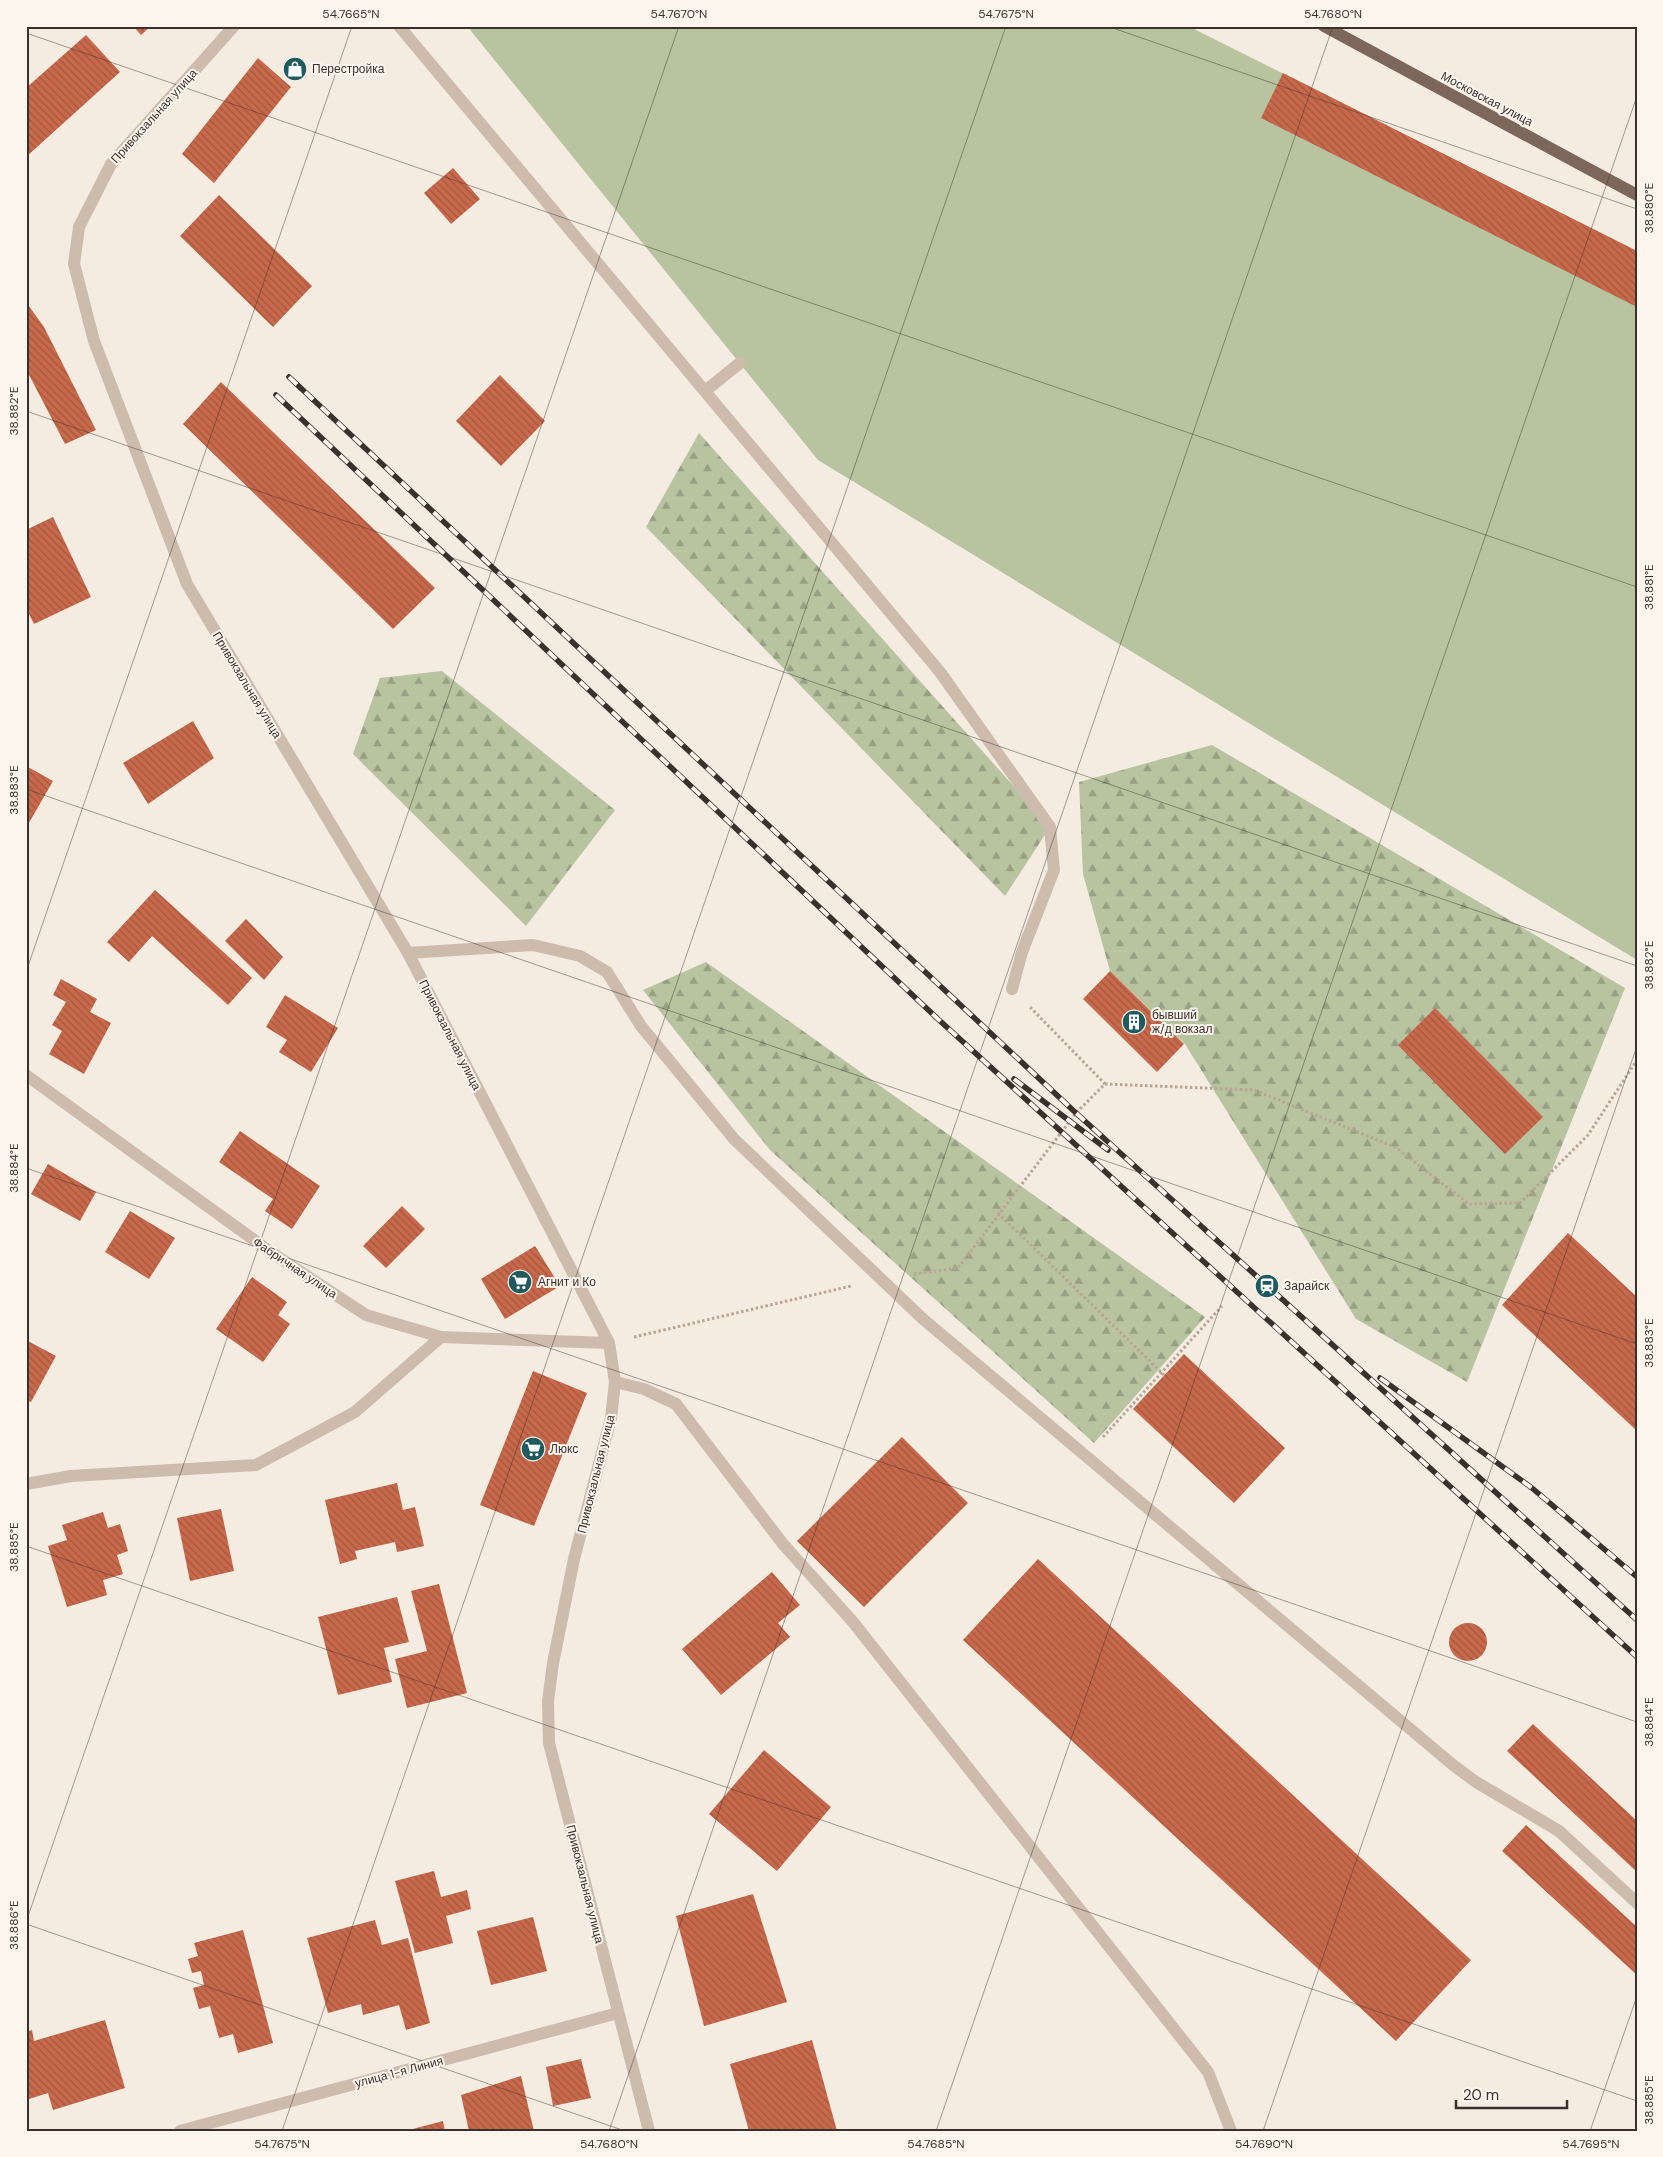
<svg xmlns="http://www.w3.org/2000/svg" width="1663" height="2157" font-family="'DM Sans',sans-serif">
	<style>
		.forest { fill: url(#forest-firs) }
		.pitch { fill: #b8c4a0 }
		.building { fill: url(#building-back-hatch) }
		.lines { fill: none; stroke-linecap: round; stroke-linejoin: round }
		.path { stroke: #b9a596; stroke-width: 3; stroke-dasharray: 2.5 2.5; stroke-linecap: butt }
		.minor { stroke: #cdbbac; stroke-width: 12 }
		.major { stroke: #7d675c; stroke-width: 12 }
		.rail-casing { stroke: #3b302b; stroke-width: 5.5 }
		.rail { stroke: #fbf5ee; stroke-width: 4; stroke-dasharray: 11; stroke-linecap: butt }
		.ticks { fill: none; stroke: #3b302b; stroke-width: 1; stroke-opacity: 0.45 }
		.labels { text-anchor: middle; stroke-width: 4; stroke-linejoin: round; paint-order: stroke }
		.poi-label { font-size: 12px; fill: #3b302b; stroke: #fbf5ee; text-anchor: start }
		.street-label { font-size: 12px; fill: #3b302b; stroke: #fbf5ee }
		.neatline { fill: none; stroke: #3b302b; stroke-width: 2 }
		.ticks-label { font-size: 12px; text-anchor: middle; fill: #3b302b }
	</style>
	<defs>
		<pattern id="forest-firs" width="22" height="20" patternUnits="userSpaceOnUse" patternTransform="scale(1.25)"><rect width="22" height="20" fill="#b8c4a0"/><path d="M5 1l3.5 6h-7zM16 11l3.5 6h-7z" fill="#97a083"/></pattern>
		<pattern id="building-back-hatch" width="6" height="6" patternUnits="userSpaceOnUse" patternTransform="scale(1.25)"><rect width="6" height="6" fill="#c8694b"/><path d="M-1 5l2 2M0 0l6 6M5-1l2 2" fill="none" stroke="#a4573f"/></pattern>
	</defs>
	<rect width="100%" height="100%" fill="#f4ebe1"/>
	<g class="forest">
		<polygon points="699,433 1050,827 1005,896 646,527"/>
		<polygon points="442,671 615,810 526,926 353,754 380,678"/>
		<polygon points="1212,745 1625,988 1467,1382 1356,1319 1185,1044 1110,971 1083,874 1079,782"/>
		<polygon points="706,962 1205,1317 1094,1443 770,1150 643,990"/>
	</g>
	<polygon class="pitch" points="467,26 1188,26 1637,251 1637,960 818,460"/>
	<g class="building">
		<polygon points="133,26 151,26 141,35"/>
		<polygon points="86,35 120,72 26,157 26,88"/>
		<polygon points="258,58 291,87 214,183 182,154"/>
		<polygon points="1283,73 1637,251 1637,307 1261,118"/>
		<polygon points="453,168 480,199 451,224 424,193"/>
		<polygon points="219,195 312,286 273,327 180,236"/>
		<polygon points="26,302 44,327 96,430 65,444 26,369"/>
		<polygon points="500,375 545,421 501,466 456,421"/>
		<polygon points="221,382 435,588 393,629 183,424"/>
		<polygon points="53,517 91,597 34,624 26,608 26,530"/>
		<polygon points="193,721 214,758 148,804 123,763"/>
		<polygon points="26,766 53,781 26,828"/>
		<polygon points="155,890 252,978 228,1005 152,936 129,962 107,942"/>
		<polygon points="246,919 283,957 264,980 225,941"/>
		<polygon points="1110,971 1184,1044 1157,1072 1083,999"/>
		<polygon points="61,979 97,999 90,1012 111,1023 84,1074 49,1054 62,1031 52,1025 66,1002 53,995"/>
		<polygon points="285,995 338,1028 311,1072 279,1052 287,1040 266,1027"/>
		<polygon points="1435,1008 1543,1117 1505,1154 1398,1045"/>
		<polygon points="240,1131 320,1186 292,1229 265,1211 273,1199 219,1162"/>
		<polygon points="48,1164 96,1192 80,1221 31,1194"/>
		<polygon points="402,1206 425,1229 386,1268 363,1246"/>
		<polygon points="130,1211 175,1238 149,1279 105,1252"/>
		<polygon points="1568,1233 1637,1297 1637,1431 1502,1305"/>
		<polygon points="535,1246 560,1286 505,1319 481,1279"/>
		<polygon points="252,1277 287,1302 278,1315 290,1324 263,1362 216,1329"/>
		<polygon points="26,1340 56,1356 31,1402 26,1400"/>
		<polygon points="1184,1354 1285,1448 1234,1503 1133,1409"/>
		<polygon points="533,1371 587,1393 534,1526 480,1505"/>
		<polygon points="902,1437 968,1503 864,1607 797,1541"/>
		<polygon points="397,1483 403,1510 415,1507 424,1546 397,1552 395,1542 355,1551 357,1559 340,1564 325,1500"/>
		<polygon points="221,1509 234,1571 190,1581 177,1518"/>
		<polygon points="103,1512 108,1528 120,1524 128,1551 117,1555 123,1574 103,1580 107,1595 67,1607 48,1546 67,1540 62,1525"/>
		<polygon points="1038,1559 1471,1960 1396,2041 963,1640"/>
		<polygon points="772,1572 800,1605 778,1623 790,1637 721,1695 682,1649"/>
		<polygon points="439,1584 467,1693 407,1708 395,1659 427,1651 411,1591"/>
		<polygon points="397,1597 409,1642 384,1648 392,1682 338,1695 318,1617"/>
		<circle cx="1468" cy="1642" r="19"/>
		<polygon points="1533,1724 1637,1821 1637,1872 1507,1751"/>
		<polygon points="764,1750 831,1807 777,1871 709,1814"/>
		<polygon points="1526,1825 1637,1927 1637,1975 1502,1851"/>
		<polygon points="434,1871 441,1897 467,1890 471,1909 446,1916 453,1943 415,1953 395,1881"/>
		<polygon points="753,1894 787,2002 704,2026 676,1916"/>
		<polygon points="533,1917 547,1971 491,1985 477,1931"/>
		<polygon points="375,1920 382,1945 408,1938 430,2023 406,2030 399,2005 363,2015 361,2004 328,2013 307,1938"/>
		<polygon points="243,1930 273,2043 238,2053 233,2034 219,2038 210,2006 199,2009 193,1988 204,1985 201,1971 192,1973 188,1959 198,1956 194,1943"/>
		<polygon points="105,2020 125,2088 53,2110 48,2093 26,2100 26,2032 32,2030 34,2041"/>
		<polygon points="812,2040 837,2131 749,2131 730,2064"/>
		<polygon points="581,2059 591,2098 553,2106 546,2067"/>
		<polygon points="521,2076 534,2131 469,2131 461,2095"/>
		<polygon points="443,2121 445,2131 409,2131 409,2130"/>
	</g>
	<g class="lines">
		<g class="path">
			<polyline points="1105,1084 1254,1090 1395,1147 1469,1204 1520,1203 1588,1135 1637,1060"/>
			<polyline points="998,1213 1164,1375"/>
			<polyline points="914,1274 958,1268 1076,1113 1105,1084 1029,1006"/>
			<polyline points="634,1337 851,1286"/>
			<polyline points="1103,1437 1222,1306"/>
		</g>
		<g class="minor">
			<polyline points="234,26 111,164 79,227 74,264 94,341 187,584 408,953 609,1343 615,1382 611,1418 574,1559 553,1663 548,1701 549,1743 649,2131"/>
			<polyline points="399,26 940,672 1050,827 1054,870 1022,952 1012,989"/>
			<polyline points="705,391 740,363"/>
			<polyline points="408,953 533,945 580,956 607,972 641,1026 734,1139 923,1319 1453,1765 1476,1782 1559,1831 1637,1903"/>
			<polyline points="26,1075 272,1253 366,1315 441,1337 609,1343"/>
			<polyline points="615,1382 644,1389 676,1404 783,1544 853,1622 1208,2072 1231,2131"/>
			<polyline points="26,1484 71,1476 256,1465 355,1412 441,1337"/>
			<polyline points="180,2131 618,2013"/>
		</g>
		<polyline class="major" points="1324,26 1637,195"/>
		<g class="rail-casing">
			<g id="rail">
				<polyline points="289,377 1076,1113 1637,1620"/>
				<polyline points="276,395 939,1020 1637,1657"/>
				<polyline points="1014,1079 1108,1150"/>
				<polyline points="1380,1378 1532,1488 1637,1577"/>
			</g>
		</g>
		<use href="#rail" class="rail"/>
	</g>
	<path class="ticks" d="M1107,26L1637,209M26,33L1637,587M26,411L1637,966M26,789L1637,1344M26,972L352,26M26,1168L1637,1722M26,1546L1637,2101M26,1922L679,26M26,1924L625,2131M282,2131L1006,26M609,2131L1333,26M936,2131L1637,96M1263,2131L1637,1046M1590,2131L1637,1996"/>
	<defs>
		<g id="shop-disc" transform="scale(1.25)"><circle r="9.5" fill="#1f5a5e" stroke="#fbf5ee"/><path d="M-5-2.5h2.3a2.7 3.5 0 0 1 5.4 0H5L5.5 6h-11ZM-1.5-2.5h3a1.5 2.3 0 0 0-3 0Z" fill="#fff"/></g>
		<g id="building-disc" transform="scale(1.25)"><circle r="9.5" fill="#1f5a5e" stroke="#fbf5ee"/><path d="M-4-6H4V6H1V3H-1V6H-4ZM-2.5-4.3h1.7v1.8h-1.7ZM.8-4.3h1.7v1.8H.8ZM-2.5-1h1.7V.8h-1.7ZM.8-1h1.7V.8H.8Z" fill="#fff"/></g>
		<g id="supermarket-disc" transform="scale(1.25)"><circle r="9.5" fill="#1f5a5e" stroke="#fbf5ee"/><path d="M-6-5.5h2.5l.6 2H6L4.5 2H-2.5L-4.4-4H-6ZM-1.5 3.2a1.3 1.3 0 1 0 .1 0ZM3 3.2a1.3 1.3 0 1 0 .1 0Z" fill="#fff"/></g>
		<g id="station-disc" transform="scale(1.25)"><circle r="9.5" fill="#1f5a5e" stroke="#fbf5ee"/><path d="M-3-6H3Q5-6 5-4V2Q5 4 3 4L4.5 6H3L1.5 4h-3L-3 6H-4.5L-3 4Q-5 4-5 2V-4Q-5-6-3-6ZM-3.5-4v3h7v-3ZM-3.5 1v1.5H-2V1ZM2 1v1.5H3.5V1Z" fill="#fff"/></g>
	</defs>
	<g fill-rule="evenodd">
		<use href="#shop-disc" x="295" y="69"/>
		<use href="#building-disc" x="1134" y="1022"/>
		<use href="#supermarket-disc" x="520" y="1282"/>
		<use href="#station-disc" x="1267" y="1286"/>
		<use href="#supermarket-disc" x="533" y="1449"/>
	</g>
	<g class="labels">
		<g class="poi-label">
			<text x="312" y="73">Перестройка</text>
			<text x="1152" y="1019">бывший<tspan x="1152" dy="14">ж/д вокзал</tspan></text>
			<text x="538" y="1286">Агнит и Ко</text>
			<text x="1284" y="1290">Зарайск</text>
			<text x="550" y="1453">Люкс</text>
		</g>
		<g class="street-label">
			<text transform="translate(1487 99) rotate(28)" y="4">Московская улица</text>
			<text transform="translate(154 116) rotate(-48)" y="4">Привокзальная улица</text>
			<text transform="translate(247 685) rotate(59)" y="4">Привокзальная улица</text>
			<text transform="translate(450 1035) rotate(63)" y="4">Привокзальная улица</text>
			<text transform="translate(295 1268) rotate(34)" y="4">Фабричная улица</text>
			<text transform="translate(596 1474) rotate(-76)" y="4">Привокзальная улица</text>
			<text transform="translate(585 1884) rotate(76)" y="4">Привокзальная улица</text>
			<text transform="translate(399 2072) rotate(-15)" y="4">улица 1-я Линия</text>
		</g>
	</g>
	<rect width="1663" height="2157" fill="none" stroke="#fbf5ee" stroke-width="55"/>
	<path d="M1456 2100v8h111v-8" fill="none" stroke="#3b302b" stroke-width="2.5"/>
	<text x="1463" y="2100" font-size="15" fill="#3b302b" stroke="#fbf5ee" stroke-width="4" paint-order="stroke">20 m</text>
	<rect x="28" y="28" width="1608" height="2102" class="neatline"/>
	<g class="ticks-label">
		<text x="351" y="18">54.7665°N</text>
		<text x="679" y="18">54.7670°N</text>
		<text x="1006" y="18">54.7675°N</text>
		<text x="1333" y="18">54.7680°N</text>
		<text transform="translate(1649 208) rotate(-90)" y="4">38.880°E</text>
		<text transform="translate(14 411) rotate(-90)" y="4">38.882°E</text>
		<text transform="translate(1649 587) rotate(-90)" y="4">38.881°E</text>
		<text transform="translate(14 790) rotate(-90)" y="4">38.883°E</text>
		<text transform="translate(1649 965) rotate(-90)" y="4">38.882°E</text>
		<text transform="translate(14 1168) rotate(-90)" y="4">38.884°E</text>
		<text transform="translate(1649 1343) rotate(-90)" y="4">38.883°E</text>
		<text transform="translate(14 1547) rotate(-90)" y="4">38.885°E</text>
		<text transform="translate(1649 1722) rotate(-90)" y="4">38.884°E</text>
		<text transform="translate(14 1925) rotate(-90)" y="4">38.886°E</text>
		<text transform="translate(1649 2100) rotate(-90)" y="4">38.885°E</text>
		<text x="282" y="2148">54.7675°N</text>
		<text x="609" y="2148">54.7680°N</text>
		<text x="936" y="2148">54.7685°N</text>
		<text x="1264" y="2148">54.7690°N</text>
		<text x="1591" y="2148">54.7695°N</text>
	</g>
</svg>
